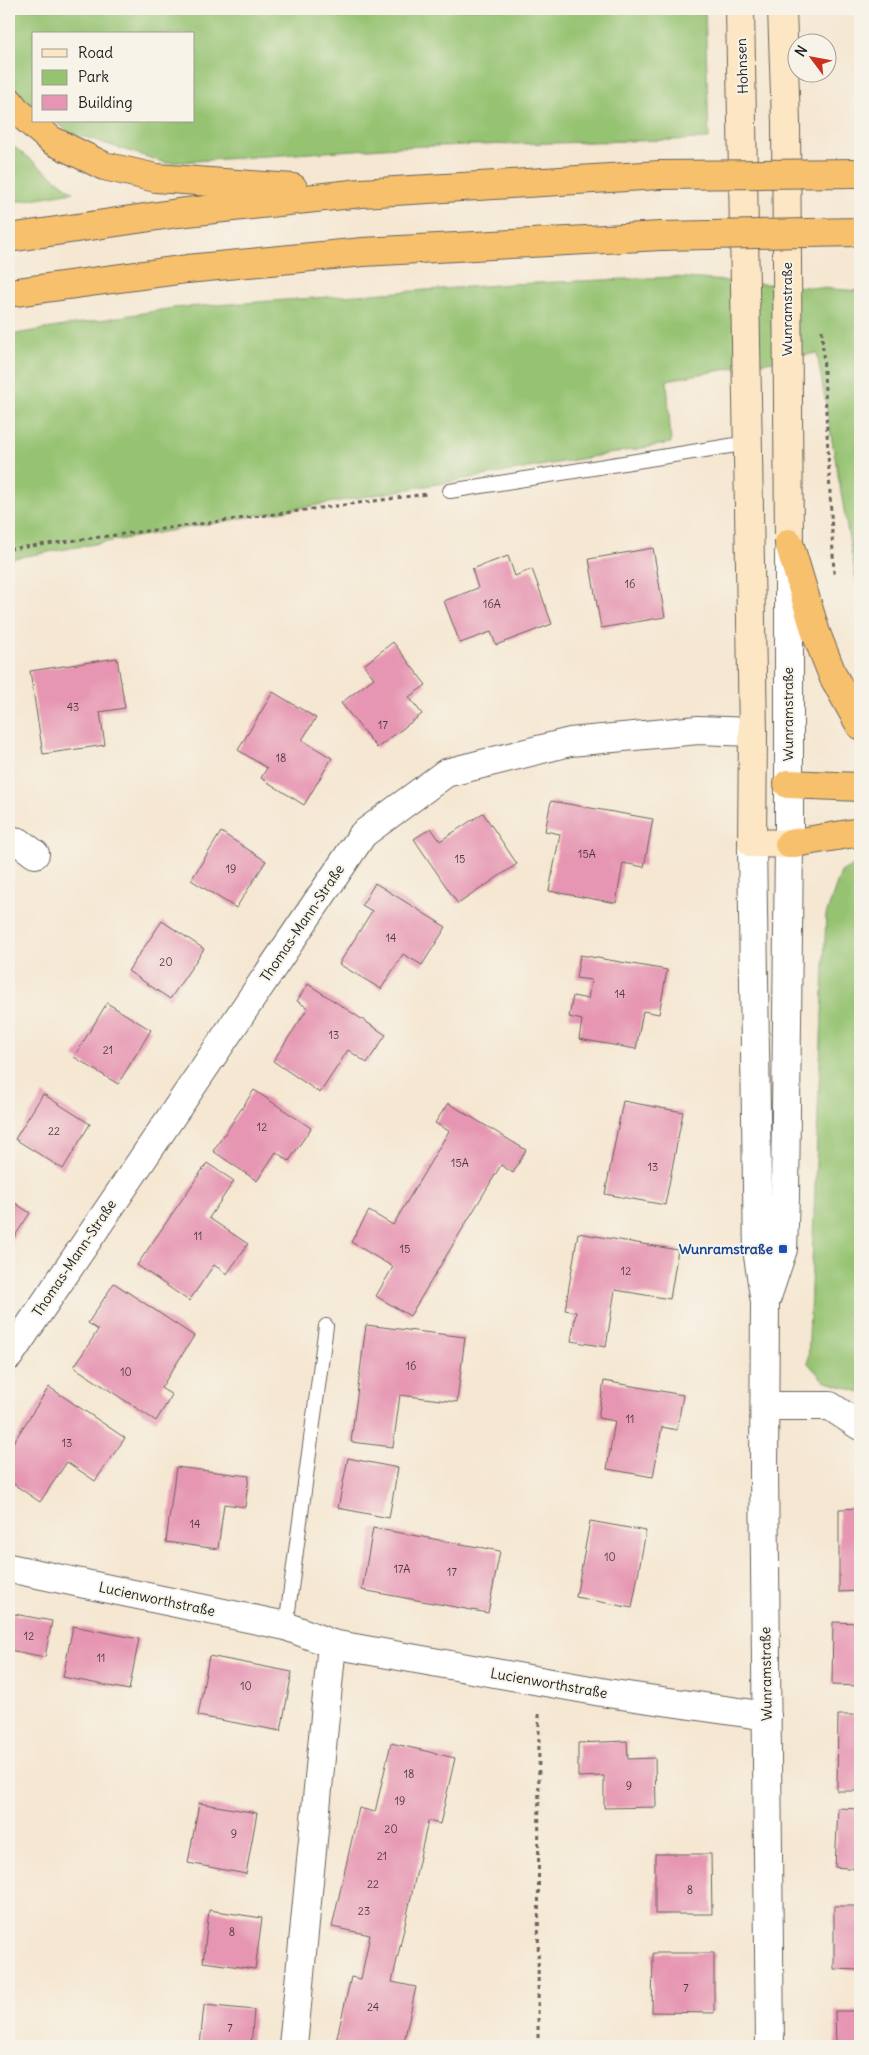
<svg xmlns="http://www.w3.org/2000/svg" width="869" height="2055" font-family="Delius,sans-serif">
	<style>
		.green { fill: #96c372; stroke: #597047 }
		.building { fill: #e696b2 }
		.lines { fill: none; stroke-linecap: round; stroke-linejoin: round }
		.service-casing { stroke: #68635c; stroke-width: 16 }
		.minor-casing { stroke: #68635c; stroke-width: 30 }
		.tertiary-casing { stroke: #68635c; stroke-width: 30 }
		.secondary-casing { stroke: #68635c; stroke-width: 30 }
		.trunk-casing { stroke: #68635c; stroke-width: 30 }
		.path { stroke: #68635c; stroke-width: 3; stroke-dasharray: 4 4; stroke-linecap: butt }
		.service { stroke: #fff; stroke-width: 14 }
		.minor { stroke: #fff; stroke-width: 28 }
		.tertiary { stroke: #fff; stroke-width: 28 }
		.secondary { stroke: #fce6c4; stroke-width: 28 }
		.trunk { stroke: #f7c06c; stroke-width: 28 }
		.trunk-bridge-casing { stroke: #68635c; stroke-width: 30; stroke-linecap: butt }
		.trunk-bridge { stroke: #f7c06c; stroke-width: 28 }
		.transit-dot { fill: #1a4fb4; stroke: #f7f3e8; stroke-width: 2 }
		.labels { text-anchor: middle; stroke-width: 4; stroke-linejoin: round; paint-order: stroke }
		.number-label { font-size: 11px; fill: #4e3a42 }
		.street-label { font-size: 14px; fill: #1c1c1c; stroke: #f7f3e8 }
		.transit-label { font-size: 14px; font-weight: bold; fill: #164399; stroke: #f7f3e8; text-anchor: end }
	</style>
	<rect width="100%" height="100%" fill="#f7f3e8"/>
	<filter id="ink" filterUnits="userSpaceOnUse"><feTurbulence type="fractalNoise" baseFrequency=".02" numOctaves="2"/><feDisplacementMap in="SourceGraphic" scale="10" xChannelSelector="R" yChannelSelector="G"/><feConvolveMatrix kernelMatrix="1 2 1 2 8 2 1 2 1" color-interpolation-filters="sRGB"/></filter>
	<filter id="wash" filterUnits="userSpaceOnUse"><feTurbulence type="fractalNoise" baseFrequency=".0096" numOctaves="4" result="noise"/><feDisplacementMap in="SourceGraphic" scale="20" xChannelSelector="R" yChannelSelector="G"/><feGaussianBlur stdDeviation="1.12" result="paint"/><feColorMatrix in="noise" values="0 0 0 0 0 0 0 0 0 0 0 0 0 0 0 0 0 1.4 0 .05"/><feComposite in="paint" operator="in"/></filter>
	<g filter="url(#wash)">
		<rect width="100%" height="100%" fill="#f5e7d2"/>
		<g class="green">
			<polygon points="9,9 705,9 709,139 397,147 166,163 69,132 55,121 194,121 194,34 34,34 34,106 12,89 9,83"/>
			<polygon points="9,143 73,192 9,203"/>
			<polygon points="673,277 860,291 860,603 817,353 667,380 671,443 9,559 9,335 173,308 511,284"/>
			<polygon points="860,861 860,1392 824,1381 808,1363 826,915 841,872"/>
		</g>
		<g id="blocks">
			<g class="building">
				<polygon points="653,548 665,617 601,628 589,559"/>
				<polygon points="508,556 515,576 532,569 552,624 496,645 491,632 460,643 444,601 478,588 472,569"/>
				<polygon points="393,642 426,685 409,697 422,714 377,748 341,703 374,678 364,665"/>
				<polygon points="117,658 125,708 100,712 105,745 43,754 30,671"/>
				<polygon points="273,692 316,718 302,740 332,758 304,805 261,778 267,768 238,750"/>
				<polygon points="551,801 653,819 644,867 623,863 616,903 549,891 560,834 545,831"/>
				<polygon points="483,813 517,864 458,904 414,839 431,828 440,841"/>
				<polygon points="221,832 266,861 236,908 191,880"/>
				<polygon points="375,883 446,927 422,965 403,954 381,989 339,964 372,911 362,905"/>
				<polygon points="162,921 204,949 170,999 128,971"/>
				<polygon points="580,955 667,970 659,1014 643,1011 636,1049 579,1039 582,1020 569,1017 573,996 588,999 591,980 576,978"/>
				<polygon points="308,984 386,1035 367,1063 348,1050 320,1093 273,1061 308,1008 297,1001"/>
				<polygon points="107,1003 151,1030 118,1084 74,1057"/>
				<polygon points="254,1090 311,1128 289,1161 276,1152 257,1181 213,1151"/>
				<polygon points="43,1094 90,1124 63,1169 15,1139"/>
				<polygon points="623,1101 683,1112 665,1205 605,1194"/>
				<polygon points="448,1103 526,1150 513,1173 501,1165 410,1316 376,1296 393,1267 351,1242 369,1211 393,1225 449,1131 435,1123"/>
				<polygon points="207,1163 234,1181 209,1218 248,1244 227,1274 214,1265 189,1301 137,1265"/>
				<polygon points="9,1199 30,1213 9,1245"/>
				<polygon points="578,1233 678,1250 670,1299 615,1290 606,1347 571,1341 576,1312 565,1310"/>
				<polygon points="114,1283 194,1336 161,1388 172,1395 156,1421 74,1367 98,1330 88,1323"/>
				<polygon points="366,1325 465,1337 457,1402 400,1395 393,1447 351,1442"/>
				<polygon points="604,1381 683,1395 677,1430 662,1427 653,1477 607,1469 615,1421 598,1418"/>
				<polygon points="49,1387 125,1438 95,1481 67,1462 40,1502 9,1481 9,1449"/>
				<polygon points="348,1458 398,1468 389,1518 338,1508"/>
				<polygon points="176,1467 249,1476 245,1507 224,1504 218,1549 166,1542"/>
				<polygon points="860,1508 860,1591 839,1592 839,1509"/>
				<polygon points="590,1521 646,1531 632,1608 576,1597"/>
				<polygon points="373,1528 500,1551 488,1613 362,1590"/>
				<polygon points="9,1613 52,1621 45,1657 9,1650"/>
				<polygon points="833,1622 860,1623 860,1686 832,1685"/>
				<polygon points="73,1626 139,1639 129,1690 63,1677"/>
				<polygon points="209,1656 292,1672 281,1731 198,1716"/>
				<polygon points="838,1715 860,1715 860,1791 837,1791"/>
				<polygon points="627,1741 628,1759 655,1758 656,1807 604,1808 604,1776 578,1777 578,1743"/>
				<polygon points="391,1743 455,1758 440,1824 428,1821 392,1982 416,1987 403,2046 335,2046 351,1977 361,1979 370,1935 332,1927 359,1808 375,1812"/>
				<polygon points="199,1803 257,1813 246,1874 188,1863"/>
				<polygon points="838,1808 860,1809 860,1869 835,1867"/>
				<polygon points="655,1854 711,1854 712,1914 655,1914"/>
				<polygon points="834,1906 860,1906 860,1970 834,1969"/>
				<polygon points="209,1910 262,1918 255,1969 203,1962"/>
				<polygon points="653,1953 714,1953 714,2013 652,2012"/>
				<polygon points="204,2005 254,2010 251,2046 200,2046"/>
				<polygon points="835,2011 860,2011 860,2046 836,2046"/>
			</g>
		</g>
	</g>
	<g filter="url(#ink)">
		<use href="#blocks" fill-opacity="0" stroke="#68635c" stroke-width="1"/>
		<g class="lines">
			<g class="service-casing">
				<g id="service">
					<polyline points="450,491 748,443"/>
					<polyline points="286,1626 326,1326"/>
				</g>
			</g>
			<g class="minor-casing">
				<g id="minor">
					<polyline points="9,840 19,842 35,854"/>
					<polyline points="9,1356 363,834 446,773 570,742 698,730 753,732"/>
					<polyline points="765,1406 830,1406 860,1426"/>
					<polyline points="9,1568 286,1626 332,1644 607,1693 767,1716"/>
					<polyline points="293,2046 332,1644"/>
				</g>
			</g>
			<g class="tertiary-casing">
				<g id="tertiary">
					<polyline points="752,843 758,1256 765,1302 764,1469 770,2046"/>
					<polyline points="767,1297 783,1249 785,1198 789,844 789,552"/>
				</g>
			</g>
			<g class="secondary-casing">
				<g id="secondary">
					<polyline points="740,9 753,732 752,843 789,844"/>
					<polyline points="782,9 786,123 789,543"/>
				</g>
			</g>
			<g class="trunk-casing">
				<g id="trunk">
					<polyline points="9,101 15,109 51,140 104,166 156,178 293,188"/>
					<polyline points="9,238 178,213 361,193 660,175"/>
					<polyline points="9,293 187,269 363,252 661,236"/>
					<polyline points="789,543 816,633 833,676 860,725"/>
					<polyline points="788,784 860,787"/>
					<polyline points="789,844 860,832"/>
				</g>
			</g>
			<g class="path">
				<polyline points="822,330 834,574"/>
				<polyline points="9,549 427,494"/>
				<polyline points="538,2046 539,1714"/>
			</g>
			<use href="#service" class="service"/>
			<use href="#minor" class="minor"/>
			<use href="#tertiary" class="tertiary"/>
			<use href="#secondary" class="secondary"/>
			<use href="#trunk" class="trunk"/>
			<g class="trunk-bridge-casing">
				<g id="trunk-bridge">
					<polyline points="660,175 860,173"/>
					<polyline points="661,236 860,232"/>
				</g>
			</g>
			<use href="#trunk-bridge" class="trunk-bridge"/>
		</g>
	</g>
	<rect class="transit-dot" x="778" y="1244" width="10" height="10" rx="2.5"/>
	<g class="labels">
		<g class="number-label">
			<text x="630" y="588">16</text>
			<text x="492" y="608">16A</text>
			<text x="73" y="711">43</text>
			<text x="383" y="729">17</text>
			<text x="281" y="762">18</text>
			<text x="587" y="858">15A</text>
			<text x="460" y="863">15</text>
			<text x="231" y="873">19</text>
			<text x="391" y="942">14</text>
			<text x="166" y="966">20</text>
			<text x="620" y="998">14</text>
			<text x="334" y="1039">13</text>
			<text x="108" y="1054">21</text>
			<text x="262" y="1131">12</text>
			<text x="54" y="1135">22</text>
			<text x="460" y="1167">15A</text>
			<text x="653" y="1171">13</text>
			<text x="198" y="1240">11</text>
			<text x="405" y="1253">15</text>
			<text x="626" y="1275">12</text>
			<text x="411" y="1370">16</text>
			<text x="126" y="1376">10</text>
			<text x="630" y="1423">11</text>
			<text x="67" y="1447">13</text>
			<text x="195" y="1528">14</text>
			<text x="610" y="1561">10</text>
			<text x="402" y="1573">17A</text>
			<text x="452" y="1576">17</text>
			<text x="29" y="1640">12</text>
			<text x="101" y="1662">11</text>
			<text x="246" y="1690">10</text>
			<text x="409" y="1778">18</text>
			<text x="629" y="1790">9</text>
			<text x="400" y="1805">19</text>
			<text x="391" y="1833">20</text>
			<text x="234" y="1838">9</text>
			<text x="382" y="1860">21</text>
			<text x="373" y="1888">22</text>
			<text x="690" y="1894">8</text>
			<text x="364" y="1915">23</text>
			<text x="232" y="1936">8</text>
			<text x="686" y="1992">7</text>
			<text x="373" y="2011">24</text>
			<text x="230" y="2032">7</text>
		</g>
		<g class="street-label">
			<text transform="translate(742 66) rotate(-92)" y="5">Hohnsen</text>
			<text transform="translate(787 309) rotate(-90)" y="5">Wunramstraße</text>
			<text transform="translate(788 714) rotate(-90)" y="5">Wunramstraße</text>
			<text transform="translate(302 923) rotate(-56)" y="5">Thomas-Mann-Straße</text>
			<text transform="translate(74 1258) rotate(-56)" y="5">Thomas-Mann-Straße</text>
			<text transform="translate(157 1599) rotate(12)" y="5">Lucienworthstraße</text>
			<text transform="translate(766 1674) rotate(-91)" y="5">Wunramstraße</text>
			<text transform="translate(549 1683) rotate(10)" y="5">Lucienworthstraße</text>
		</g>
		<g class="transit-label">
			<text x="773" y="1254">Wunramstraße</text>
		</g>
	</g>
	<rect width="869" height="2055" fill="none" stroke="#f7f3e8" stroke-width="30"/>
	<rect x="32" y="32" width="162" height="90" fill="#f7f3e8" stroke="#9f9d96"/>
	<rect x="42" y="49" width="25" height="8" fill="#fce6c4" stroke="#9f9d96"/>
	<text x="78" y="58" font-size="15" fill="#1c1c1c">Road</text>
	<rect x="42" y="70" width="25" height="15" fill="#96c372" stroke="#9f9d96"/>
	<text x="78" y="82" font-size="15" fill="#1c1c1c">Park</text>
	<rect x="42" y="95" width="25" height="15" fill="#e696b2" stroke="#9f9d96"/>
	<text x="78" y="108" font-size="15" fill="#1c1c1c">Building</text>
	<g transform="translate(812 58) rotate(302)"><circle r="24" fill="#f7f3e8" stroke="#9f9d96"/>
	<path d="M0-4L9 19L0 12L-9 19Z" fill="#c8321e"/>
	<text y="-8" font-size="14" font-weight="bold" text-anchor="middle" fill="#1c1c1c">N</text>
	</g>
</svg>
